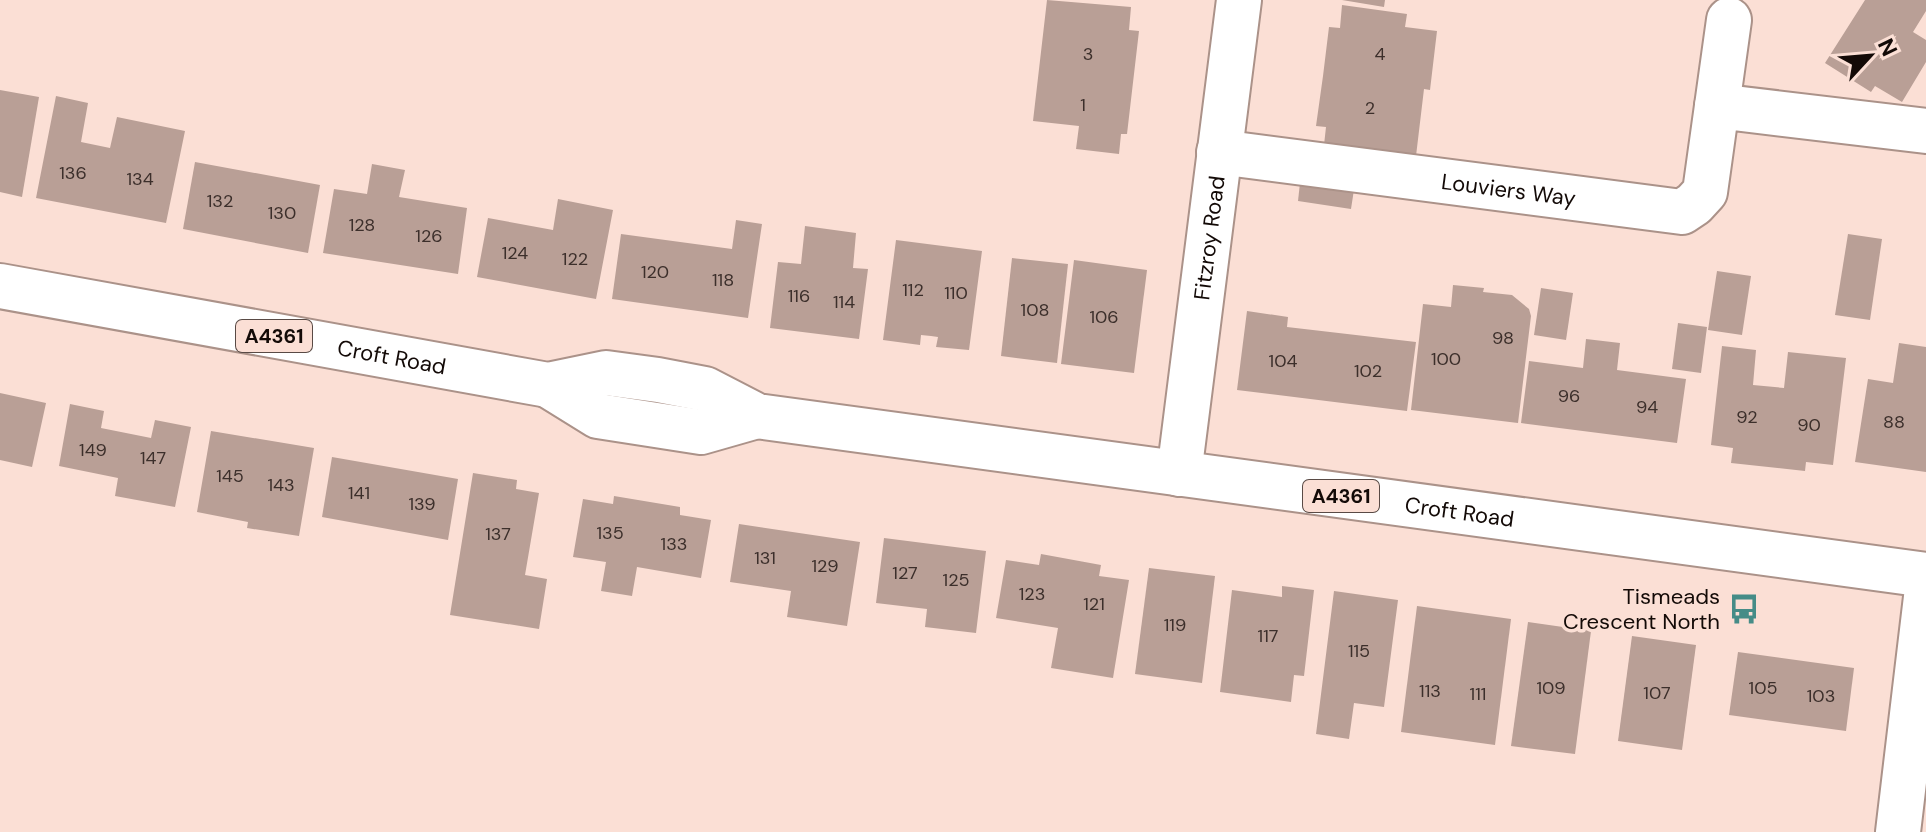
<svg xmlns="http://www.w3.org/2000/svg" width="1926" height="832" font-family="'DM Sans',sans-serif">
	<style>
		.building { fill: #b99f96 }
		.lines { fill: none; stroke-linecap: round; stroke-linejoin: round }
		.minor-casing { stroke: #ab9289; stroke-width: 48 }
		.primary-casing { stroke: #ab9289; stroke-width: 48 }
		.minor { stroke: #fff; stroke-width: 44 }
		.primary { stroke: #fff; stroke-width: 44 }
		.labels { text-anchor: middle; stroke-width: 7; stroke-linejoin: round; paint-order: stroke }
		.number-label { font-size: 18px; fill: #3c2f2b }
		.shield { fill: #fbdfd5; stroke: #594a45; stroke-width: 2 }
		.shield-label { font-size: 20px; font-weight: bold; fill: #130a07 }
		.street-label { font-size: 22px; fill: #130a07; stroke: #fbdfd5 }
		.poi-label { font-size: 22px; fill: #130a07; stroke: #fbdfd5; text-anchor: end }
	</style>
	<rect width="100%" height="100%" fill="#fbdfd5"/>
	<g class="building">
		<polygon points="1047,0 1131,7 1129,30 1139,31 1127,134 1121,134 1119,154 1076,149 1079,126 1033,121"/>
		<polygon points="1342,0 1385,0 1384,7"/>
		<polygon points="1865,0 1926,0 1926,11 1913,32 1926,40 1926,62 1902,102 1875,86 1871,92 1825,63"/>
		<polygon points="1342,5 1407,14 1405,27 1437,31 1430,90 1424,89 1416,156 1323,154 1326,127 1316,126 1323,76 1329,27 1340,28"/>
		<polygon points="0,90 39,97 22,197 0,192"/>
		<polygon points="56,96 88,103 81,142 110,148 117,117 185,131 166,223 36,198"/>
		<polygon points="195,162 320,185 308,253 183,229"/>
		<polygon points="372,164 405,170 399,197 467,208 458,274 323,253 334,189 367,194"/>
		<polygon points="1301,174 1355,183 1351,209 1298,201"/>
		<polygon points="558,199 613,210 596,299 477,277 488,218 553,230"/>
		<polygon points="736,220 762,224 748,318 612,299 621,234 732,249"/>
		<polygon points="805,226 856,233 853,268 868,269 859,339 770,328 778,262 801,264"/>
		<polygon points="1848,234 1882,239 1870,320 1835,315"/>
		<polygon points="896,240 982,251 969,350 936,347 938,337 931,336 921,335 920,345 883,340"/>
		<polygon points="1012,258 1068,264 1057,363 1001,356"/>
		<polygon points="1074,260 1147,270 1134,373 1061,364"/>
		<polygon points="1717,271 1751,276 1742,335 1708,330"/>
		<polygon points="1453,285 1484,288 1483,292 1512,295 1529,309 1531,316 1518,423 1411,410 1423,304 1451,307"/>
		<polygon points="1541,288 1573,293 1566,340 1534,335"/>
		<polygon points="1247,311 1288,317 1287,327 1416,342 1407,411 1237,390"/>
		<polygon points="1678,323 1707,327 1701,373 1672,369"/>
		<polygon points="1586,339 1620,343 1617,370 1686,379 1677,443 1521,423 1529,361 1583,368"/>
		<polygon points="1899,343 1926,347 1926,472 1855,462 1868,379 1893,383"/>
		<polygon points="1722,346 1756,350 1753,385 1784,388 1788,352 1846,358 1833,465 1806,462 1805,471 1731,463 1733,448 1711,445"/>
		<polygon points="0,393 46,403 32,467 0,460"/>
		<polygon points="70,404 104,411 101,428 151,438 155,420 191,427 175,507 115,496 118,478 59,466"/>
		<polygon points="211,431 314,448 299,536 247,528 248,522 197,512"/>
		<polygon points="332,457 458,479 448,540 322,517"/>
		<polygon points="473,473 517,480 516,489 539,493 525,575 547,579 539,629 450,615"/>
		<polygon points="614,496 680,507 680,515 711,520 701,578 637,567 632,596 601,591 606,562 573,557 583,499 613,504"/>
		<polygon points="739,524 860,542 847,626 787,617 791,591 730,582"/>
		<polygon points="884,538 986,551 976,633 925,627 927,609 876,603"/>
		<polygon points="1041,554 1101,565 1099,576 1129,580 1113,678 1051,668 1058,628 996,618 1006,560 1039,565"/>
		<polygon points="1149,568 1215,576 1202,683 1135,674"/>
		<polygon points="1282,586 1314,590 1304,676 1294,675 1291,702 1220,692 1232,590 1282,597"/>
		<polygon points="1334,591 1398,600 1384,707 1354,703 1349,739 1316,734"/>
		<polygon points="1417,606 1511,619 1495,745 1401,732"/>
		<polygon points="1528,622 1591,631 1575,754 1511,746"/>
		<polygon points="1632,636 1696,645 1682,750 1618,741"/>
		<polygon points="1738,652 1854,668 1846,731 1729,715"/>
	</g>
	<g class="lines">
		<g class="minor-casing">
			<g id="minor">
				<polyline points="1717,106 1729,20"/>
				<path id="s1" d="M1219,152L1682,212L1694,204L1705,192L1717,106L1926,131"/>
				<path id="s2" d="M1179,474L1239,0"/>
				<polyline points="1898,832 1926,597"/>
			</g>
		</g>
		<g class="primary-casing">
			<g id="primary">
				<path id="s3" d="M0,286L548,385L606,373L658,380L705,389L757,416L1926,575"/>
				<polyline points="548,385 598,416 701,432 757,416"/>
			</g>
		</g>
		<use href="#minor" class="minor"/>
		<use href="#primary" class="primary"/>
	</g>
	<defs>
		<g id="bus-bare" transform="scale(2.4)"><path d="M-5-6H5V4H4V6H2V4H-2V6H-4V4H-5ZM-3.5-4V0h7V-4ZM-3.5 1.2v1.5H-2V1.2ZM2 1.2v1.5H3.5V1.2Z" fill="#458c87" stroke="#fbdfd5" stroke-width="2.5" paint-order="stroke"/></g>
	</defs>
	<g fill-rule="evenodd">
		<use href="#bus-bare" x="1744" y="609"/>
	</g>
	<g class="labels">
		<g class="number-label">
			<text x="1088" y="60">3</text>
			<text x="1380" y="60">4</text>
			<text x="1083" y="111">1</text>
			<text x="1370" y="114">2</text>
			<text x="73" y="179">136</text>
			<text x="140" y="185">134</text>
			<text x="220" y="207">132</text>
			<text x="282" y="219">130</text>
			<text x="362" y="231">128</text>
			<text x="429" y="242">126</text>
			<text x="515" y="259">124</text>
			<text x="575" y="265">122</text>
			<text x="655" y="278">120</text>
			<text x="723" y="286">118</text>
			<text x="913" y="296">112</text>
			<text x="956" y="299">110</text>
			<text x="799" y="302">116</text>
			<text x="844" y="308">114</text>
			<text x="1035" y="316">108</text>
			<text x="1104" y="323">106</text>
			<text x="1503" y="344">98</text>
			<text x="1446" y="365">100</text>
			<text x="1283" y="367">104</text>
			<text x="1368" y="377">102</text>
			<text x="1569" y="402">96</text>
			<text x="1647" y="413">94</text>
			<text x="1747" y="423">92</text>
			<text x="1894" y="428">88</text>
			<text x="1809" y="431">90</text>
			<text x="93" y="456">149</text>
			<text x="153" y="464">147</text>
			<text x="230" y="482">145</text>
			<text x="281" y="491">143</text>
			<text x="359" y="499">141</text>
			<text x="422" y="510">139</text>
			<text x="610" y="539">135</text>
			<text x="498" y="540">137</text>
			<text x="674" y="550">133</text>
			<text x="765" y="564">131</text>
			<text x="825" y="572">129</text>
			<text x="905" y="579">127</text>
			<text x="956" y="586">125</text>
			<text x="1032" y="600">123</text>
			<text x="1094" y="610">121</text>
			<text x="1175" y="631">119</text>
			<text x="1268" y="642">117</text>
			<text x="1359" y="657">115</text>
			<text x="1551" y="694">109</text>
			<text x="1763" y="694">105</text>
			<text x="1430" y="697">113</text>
			<text x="1657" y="699">107</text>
			<text x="1478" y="700">111</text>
			<text x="1821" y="702">103</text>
		</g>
		<g class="shield">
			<rect x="236" y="320" width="76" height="32" rx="6"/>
			<rect x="1303" y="480" width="76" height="32" rx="6"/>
		</g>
		<g class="shield-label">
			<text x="274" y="343">A4361</text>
			<text x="1341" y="503">A4361</text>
		</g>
		<g class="street-label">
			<text dy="8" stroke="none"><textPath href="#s1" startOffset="292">Louviers Way</textPath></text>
			<text dy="8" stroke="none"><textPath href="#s2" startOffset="238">Fitzroy Road</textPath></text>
			<text dy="8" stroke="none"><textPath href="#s3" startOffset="398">Croft Road</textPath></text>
			<text dy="8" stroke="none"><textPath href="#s3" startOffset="1484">Croft Road</textPath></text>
		</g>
		<g class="poi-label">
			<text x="1720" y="604">Tismeads<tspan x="1720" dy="25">Crescent North</tspan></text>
		</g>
	</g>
	<g transform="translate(1870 56) rotate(64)" stroke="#fbdfd5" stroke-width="6" paint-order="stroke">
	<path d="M0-6L14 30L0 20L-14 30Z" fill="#130a07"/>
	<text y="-12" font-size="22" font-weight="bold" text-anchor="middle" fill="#130a07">N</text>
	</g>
</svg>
